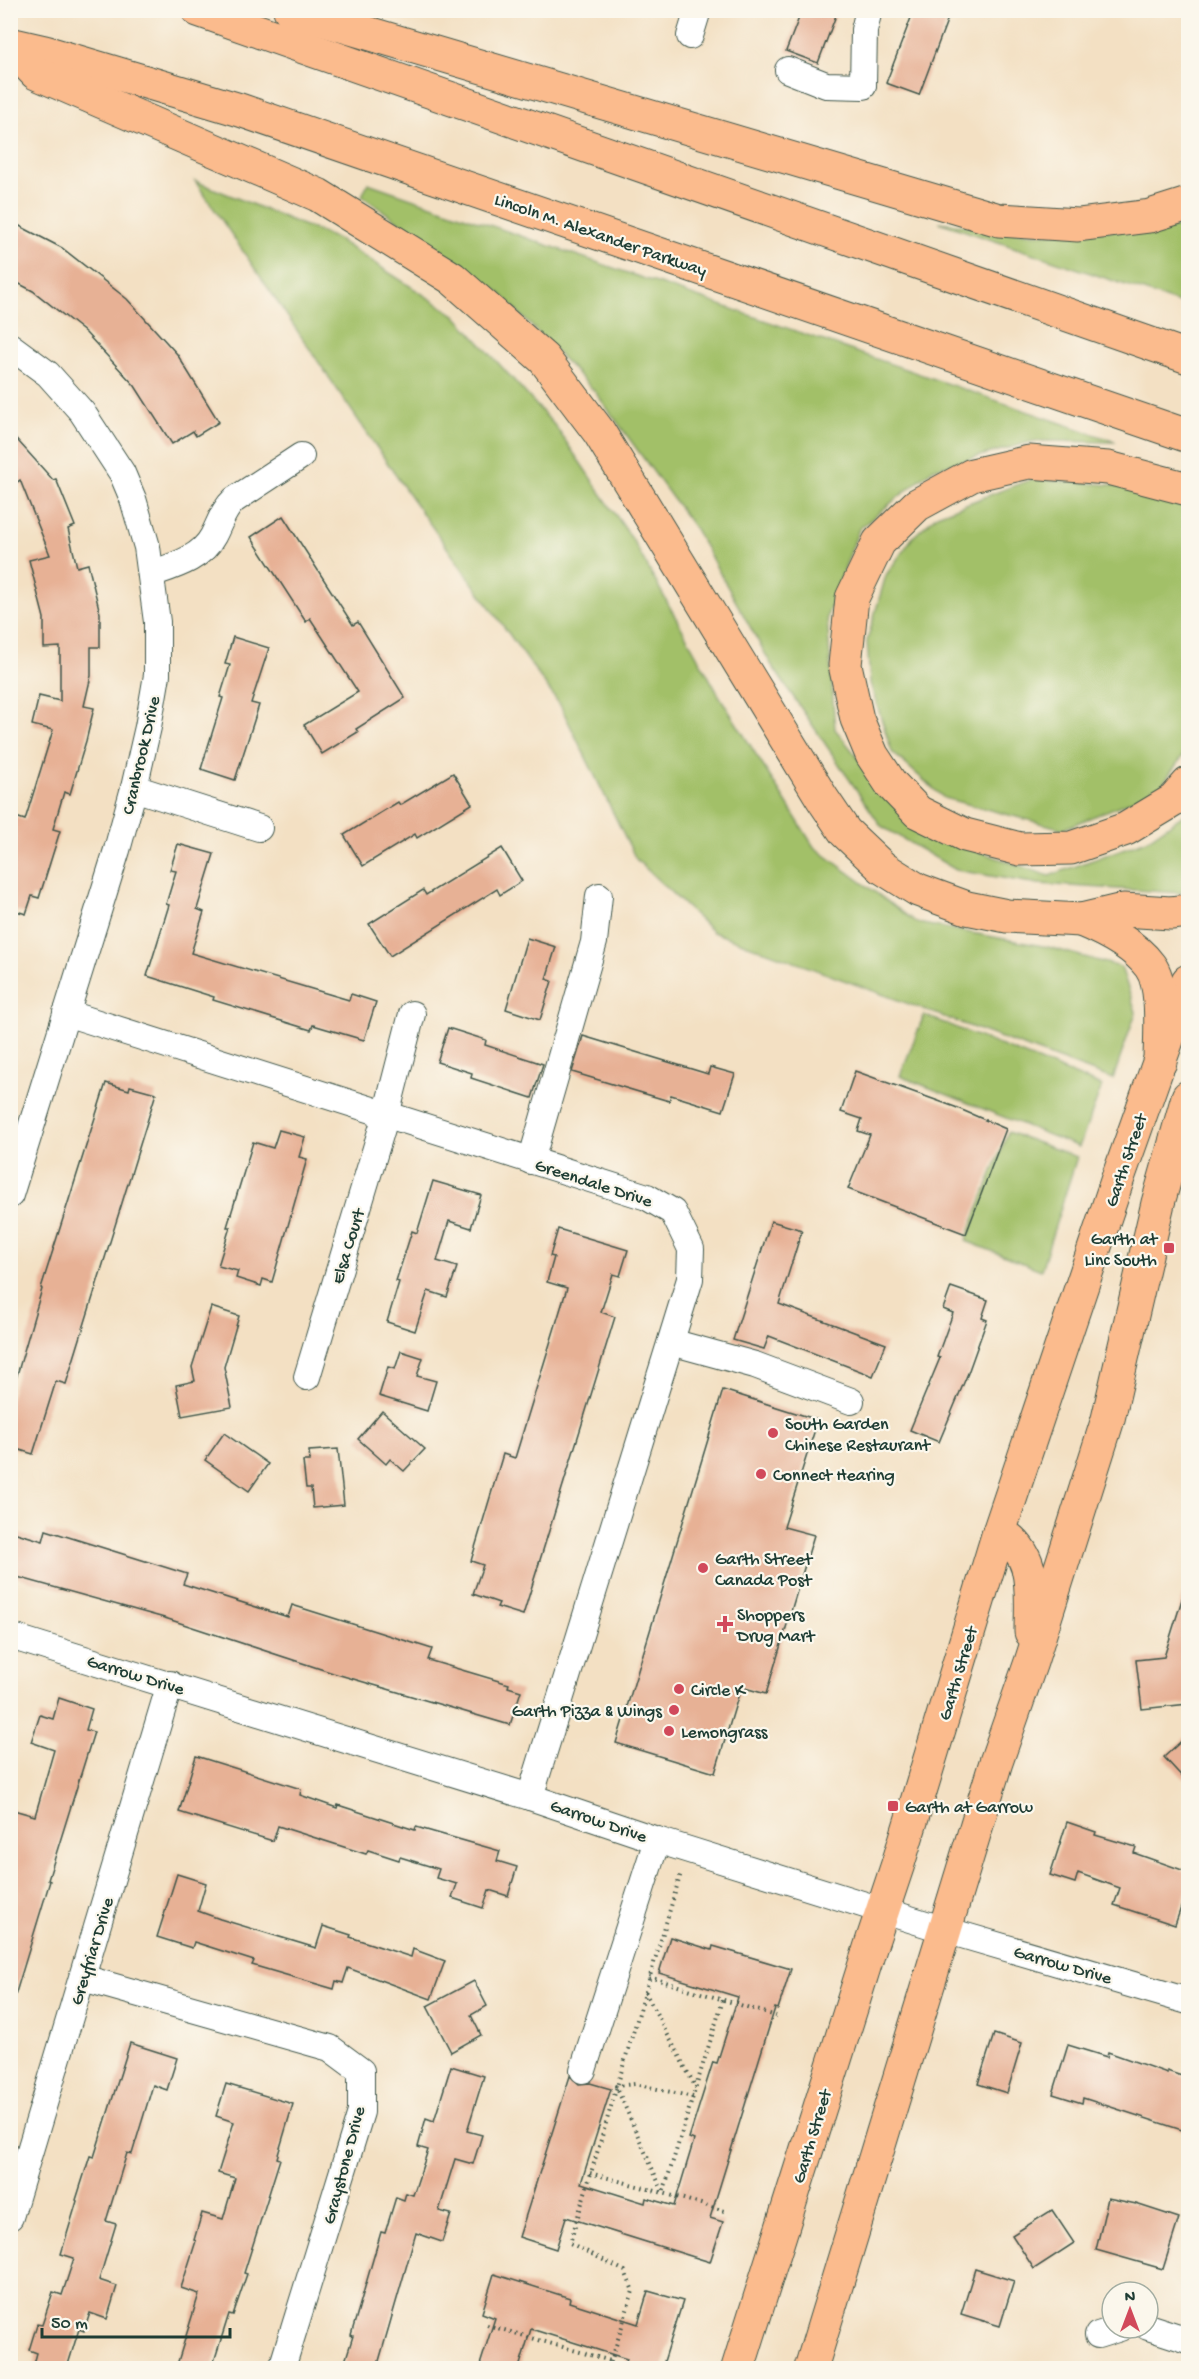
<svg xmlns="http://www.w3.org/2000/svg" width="1199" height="2379" font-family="'Gochi Hand',sans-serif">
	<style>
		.green { fill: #a2c067; stroke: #607e4e; stroke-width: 1.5 }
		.building { fill: #e7b195 }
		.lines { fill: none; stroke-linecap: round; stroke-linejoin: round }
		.minor-casing { stroke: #3f5549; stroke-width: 28 }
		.major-casing { stroke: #3f5549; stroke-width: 35 }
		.highway-casing { stroke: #3f5549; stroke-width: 35 }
		.path { stroke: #3f5549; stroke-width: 4; stroke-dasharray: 1.5 4.5; stroke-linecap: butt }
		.minor { stroke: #fff; stroke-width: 26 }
		.major { stroke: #fbbb8d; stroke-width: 33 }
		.highway { stroke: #fbbb8d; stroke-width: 33 }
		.poi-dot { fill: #d1495b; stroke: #fbf7ec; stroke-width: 2 }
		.labels { text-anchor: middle; stroke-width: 4.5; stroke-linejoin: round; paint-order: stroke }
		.street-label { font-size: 18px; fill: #1f3d34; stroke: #fbf7ec }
		.poi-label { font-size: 18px; fill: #1f3d34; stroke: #fbf7ec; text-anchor: start }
	</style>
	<rect width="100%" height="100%" fill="#fbf7ec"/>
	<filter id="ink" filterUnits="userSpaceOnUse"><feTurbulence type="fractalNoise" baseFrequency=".0167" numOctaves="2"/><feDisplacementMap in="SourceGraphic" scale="12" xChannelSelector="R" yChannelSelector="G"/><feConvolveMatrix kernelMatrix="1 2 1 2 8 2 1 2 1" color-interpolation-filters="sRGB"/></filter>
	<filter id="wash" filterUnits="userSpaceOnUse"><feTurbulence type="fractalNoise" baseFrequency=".008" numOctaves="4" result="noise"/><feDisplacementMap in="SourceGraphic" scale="24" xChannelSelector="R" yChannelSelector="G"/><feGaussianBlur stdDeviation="1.35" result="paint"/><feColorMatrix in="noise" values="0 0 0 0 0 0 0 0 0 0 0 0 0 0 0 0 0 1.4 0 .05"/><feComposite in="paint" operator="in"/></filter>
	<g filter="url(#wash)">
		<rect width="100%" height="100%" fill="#f3e0c3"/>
		<g class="green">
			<polygon points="195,181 337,239 455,315 556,427 632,539 720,697 814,847 917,923 1048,947 1121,967 1136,1012 1113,1079 713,932 636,859 560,705 410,496"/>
			<polygon points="368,183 1116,442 1034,441 933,469 859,529 827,616 835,729 915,829 1049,876 1147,840 1188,812 1188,874 1182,893 1038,884 956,870 881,826 771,664 695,529 596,393 499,292 362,196"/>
			<polygon points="1188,221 1188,306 939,222 1034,234 1177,227"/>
			<polygon points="1032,479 1124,486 1188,503 1188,749 1158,790 1063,829 944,798 892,752 870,683 867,641 886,575 913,537 937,515"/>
			<polygon points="924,1015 1102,1086 1079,1147 900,1076"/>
			<polygon points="1008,1132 1077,1157 1041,1270 966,1241"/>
		</g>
		<g id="blocks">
			<g class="building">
				<polygon points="802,10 838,10 818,63 786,51"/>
				<polygon points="914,10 951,10 919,95 886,83"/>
				<polygon points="10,221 62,248 127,299 177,354 219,422 196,436 193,431 172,444 135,386 86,333 33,291 10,279"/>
				<polygon points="10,432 53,480 56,479 75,526 68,529 77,567 88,564 100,613 100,647 91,647 91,676 84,706 94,708 86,741 70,794 64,792 53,829 60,831 39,898 32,896 26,914 10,909 10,815 25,820 53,730 32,725 39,696 60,701 60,647 44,648 44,618 29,560 50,555 20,480 10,488"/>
				<polygon points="283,516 353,625 358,622 405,698 356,729 358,732 322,754 304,725 358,692 310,618 306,622 251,537"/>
				<polygon points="233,637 269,648 251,703 259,705 235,780 201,769 223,698 220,697 230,665 225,664"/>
				<polygon points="453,773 472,804 417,838 415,834 363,866 344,835 398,802 400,805"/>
				<polygon points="178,844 214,854 197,909 204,912 191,953 349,1000 351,994 376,1002 364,1040 313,1025 311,1030 213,1000 214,997 147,976 169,905 166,904 176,871 170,870"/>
				<polygon points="502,848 522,881 500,895 497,889 390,956 369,924 423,890 426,895"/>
				<polygon points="527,938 556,947 546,979 552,981 540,1020 506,1009"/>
				<polygon points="448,1028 486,1040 485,1045 543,1064 532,1098 471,1078 472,1073 437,1062"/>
				<polygon points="583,1036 708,1074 710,1067 735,1074 723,1111 671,1095 669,1101 572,1072"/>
				<polygon points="855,1071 955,1107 1006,1129 966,1234 848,1189 870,1135 858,1131 862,1119 841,1112"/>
				<polygon points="106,1083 129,1090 130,1086 156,1093 66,1384 56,1381 33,1454 10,1447 10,1399 42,1289 41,1288"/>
				<polygon points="279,1130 305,1137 299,1157 307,1159 272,1282 263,1279 261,1286 236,1278 238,1271 218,1266 230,1227 227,1227 253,1142 273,1148"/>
				<polygon points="433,1181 481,1195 471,1228 449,1221 437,1261 457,1267 447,1297 428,1291 415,1331 387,1322 399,1282 396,1281 412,1231 417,1233"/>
				<polygon points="771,1221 802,1230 779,1304 886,1344 873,1376 769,1336 764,1349 733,1340"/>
				<polygon points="558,1229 628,1250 620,1276 613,1274 601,1312 615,1317 523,1615 497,1607 499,1603 473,1594 483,1565 471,1561 503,1454 515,1458 567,1288 547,1282 554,1257 550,1256"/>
				<polygon points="951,1287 988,1300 982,1318 987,1320 968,1373 939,1442 910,1430 940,1358 937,1357 953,1313 943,1309"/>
				<polygon points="211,1307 239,1316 224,1367 232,1407 182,1416 176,1385 195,1381 192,1367"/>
				<polygon points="401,1351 423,1358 417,1376 436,1381 427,1411 379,1396 388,1367 395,1369"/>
				<polygon points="723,1390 818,1420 784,1527 814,1535 766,1694 741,1687 715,1773 616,1743"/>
				<polygon points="382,1411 425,1449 404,1471 390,1459 386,1464 358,1439"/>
				<polygon points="224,1433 268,1464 249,1491 205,1460"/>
				<polygon points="338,1449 344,1505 313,1508 311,1488 306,1488 303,1461 310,1461 309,1451"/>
				<polygon points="46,1530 187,1574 183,1584 288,1617 292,1605 432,1649 428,1660 509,1684 508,1687 521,1691 510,1725 333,1673 168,1619 10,1575 10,1531 43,1541"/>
				<polygon points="1184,1593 1188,1594 1188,1704 1142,1709 1136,1660 1164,1657"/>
				<polygon points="59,1698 92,1709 86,1730 94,1732 48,1880 50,1881 15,1996 10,1995 10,1809 35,1816 54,1750 31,1742 40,1715 53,1719"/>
				<polygon points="1188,1735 1188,1783 1164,1757"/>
				<polygon points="196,1756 301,1789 300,1795 337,1808 338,1805 415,1830 416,1827 500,1851 497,1861 517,1867 508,1896 489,1890 483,1908 452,1898 457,1884 436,1878 439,1869 400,1857 399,1860 368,1850 366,1854 278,1826 273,1841 179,1812"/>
				<polygon points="1067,1822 1096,1832 1095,1835 1136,1847 1134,1853 1188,1872 1188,1887 1175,1925 1114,1905 1120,1888 1078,1873 1075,1883 1050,1875"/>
				<polygon points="177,1874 206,1883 198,1911 220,1919 316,1948 323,1926 351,1935 350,1937 411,1957 413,1949 445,1961 431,1999 348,1968 343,1983 336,1981 334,1989 252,1965 254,1961 194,1942 192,1948 157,1937"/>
				<polygon points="670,1937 712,1950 713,1946 791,1969 778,2009 775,2008 710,2218 723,2222 710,2262 566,2217 556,2249 519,2237 570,2076 579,2084 590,2083 611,2089 581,2183 645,2203 646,2198 674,2206 694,2140 689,2138 713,2062 717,2063 738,1997 659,1973"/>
				<polygon points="474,1981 487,2006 471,2015 481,2035 451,2052 427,2006"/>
				<polygon points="994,2034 1022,2043 1007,2093 978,2084"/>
				<polygon points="130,2043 177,2058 167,2090 153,2085 132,2154 127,2153 106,2221 116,2224 99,2280 117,2286 107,2319 90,2313 84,2331 79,2329 67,2368 33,2368 37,2353 29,2350 37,2324 42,2325 53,2292 62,2295 74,2258 61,2254 77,2201 76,2200 90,2156 94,2157"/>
				<polygon points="1068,2045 1107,2057 1108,2052 1167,2073 1167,2071 1188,2078 1188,2132 1083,2098 1082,2103 1053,2094"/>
				<polygon points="451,2066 484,2076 467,2131 482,2135 473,2164 455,2159 439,2211 451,2214 442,2242 416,2233 377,2368 343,2368 353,2336 351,2335 381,2232 385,2233 396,2197 404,2200 406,2193 413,2195 428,2150 418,2147 426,2118 434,2121"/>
				<polygon points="226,2084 293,2104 277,2158 280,2159 244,2273 247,2274 233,2315 229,2314 212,2368 176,2368 199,2294 181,2288 196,2241 194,2240 202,2213 223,2219 235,2178 218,2173 234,2122 216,2116"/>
				<polygon points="1108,2198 1136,2204 1179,2218 1163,2269 1096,2250"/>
				<polygon points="1052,2210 1074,2243 1034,2269 1012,2235"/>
				<polygon points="975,2269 1014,2281 1000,2326 961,2314"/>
				<polygon points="494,2274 570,2298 569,2302 638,2324 648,2291 683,2301 662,2368 624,2368 627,2359 531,2329 519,2368 479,2368 495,2318 482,2313"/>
			</g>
		</g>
	</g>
	<g filter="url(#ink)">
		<use href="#blocks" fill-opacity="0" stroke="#3f5549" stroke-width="1.5"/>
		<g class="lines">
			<g class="minor-casing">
				<g id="minor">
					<polyline points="690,36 698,10"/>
					<polyline points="788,70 826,85 863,86 864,30 869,10"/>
					<polyline points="10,346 48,374 82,412 122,473 133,499 147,547 157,622 157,675 148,727 134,788 117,850 10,1195"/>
					<path d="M151,574C173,566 201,559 213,536C220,523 223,510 234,500L301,456"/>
					<polyline points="134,788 259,828"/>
					<polyline points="66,1013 647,1197 673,1212 691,1249 690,1279 530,1797"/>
					<polyline points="531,1161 594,942 599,896"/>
					<polyline points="671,1342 755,1365 851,1401"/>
					<polyline points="307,1377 386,1115 412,1014"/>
					<polyline points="10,1636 530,1797 657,1840 945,1930 1188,2001"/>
					<polyline points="83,1978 330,2048 361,2071 361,2112 282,2368"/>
					<polyline points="583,2070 657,1840"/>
					<polyline points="10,2217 170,1684"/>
					<polyline points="1148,2327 1188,2340"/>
					<polyline points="1098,2335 1120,2328"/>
				</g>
			</g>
			<g class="major-casing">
				<g id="major">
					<path d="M999,1532C1038,1554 1031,1593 1031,1632"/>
					<polyline points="738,2368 870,1948 898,1864 999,1532 1118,1178 1188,981"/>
					<polyline points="811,2368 996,1762 1031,1662 1108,1419 1158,1203 1188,1097"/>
				</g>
			</g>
			<g class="highway-casing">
				<g id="highway">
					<polyline points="198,10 1188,357"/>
					<polyline points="290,10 999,220 1078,225 1150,216 1188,204"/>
					<polyline points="10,44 45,52 240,110 1188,436"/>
					<polyline points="10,46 36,73 318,195 452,278 544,359 599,432 822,798 845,832 883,868 918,890 967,908 1007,916 1081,920 1123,910 1171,913 1188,911"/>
					<polyline points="1188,489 1108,468 1029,462 972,475 917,505 879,542 852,598 845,665 857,719 872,755 891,784 918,812 965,835 1020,849 1071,848 1126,829 1174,800 1188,784"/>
					<path d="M1081,920C1105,930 1134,944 1150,966C1165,986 1160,1037 1160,1062"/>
					<polyline points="1176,1139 1188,1122"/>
				</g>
			</g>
			<g class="path">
				<polyline points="649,1977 776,2016"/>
				<polyline points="645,1992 696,2088"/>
				<polyline points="693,2097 635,2084 616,2086 663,2193 725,2211"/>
				<polyline points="590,2173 663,2193 723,2000"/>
				<polyline points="487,2325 611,2361"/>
				<polyline points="609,2368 633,2291 625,2271 570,2243 681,1873"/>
			</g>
			<use href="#minor" class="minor"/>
			<use href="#major" class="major"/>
			<use href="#highway" class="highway"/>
		</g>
	</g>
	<g class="poi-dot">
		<rect x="1163" y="1242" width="12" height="12" rx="3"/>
		<circle cx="773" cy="1433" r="6"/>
		<circle cx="761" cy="1474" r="6"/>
		<circle cx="703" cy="1568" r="6"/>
		<path d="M722 1615h6v6h6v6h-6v6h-6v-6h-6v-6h6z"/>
		<circle cx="679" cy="1689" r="6"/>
		<circle cx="674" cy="1710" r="6"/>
		<circle cx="669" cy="1731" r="6"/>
		<rect x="887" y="1800" width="12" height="12" rx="3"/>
	</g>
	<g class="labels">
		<g class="street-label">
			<text transform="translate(601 234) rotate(19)" y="6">Lincoln M. Alexander Parkway</text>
			<text transform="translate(140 755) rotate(-77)" y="6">Cranbrook Drive</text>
			<text transform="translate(1125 1160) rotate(-71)" y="6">Garth Street</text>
			<text transform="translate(594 1182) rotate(18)" y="6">Greendale Drive</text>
			<text transform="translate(347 1246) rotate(-73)" y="6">Elsa Court</text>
			<text transform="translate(957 1673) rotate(-73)" y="6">Garth Street</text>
			<text transform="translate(136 1674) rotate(17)" y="6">Garrow Drive</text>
			<text transform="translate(599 1820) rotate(19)" y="6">Garrow Drive</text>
			<text transform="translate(91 1951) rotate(-73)" y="6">Greyfriar Drive</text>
			<text transform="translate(1063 1964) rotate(16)" y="6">Garrow Drive</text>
			<text transform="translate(811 2136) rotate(-73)" y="6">Garth Street</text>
			<text transform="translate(343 2165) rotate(-75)" y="6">Graystone Drive</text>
		</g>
		<g class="poi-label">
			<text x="1157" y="1244" text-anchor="end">Garth at<tspan x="1157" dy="21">Linc South</tspan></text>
			<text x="785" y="1429">South Garden<tspan x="785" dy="21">Chinese Restaurant</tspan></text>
			<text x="773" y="1480">Connect Hearing</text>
			<text x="715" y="1564">Garth Street<tspan x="715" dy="21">Canada Post</tspan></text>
			<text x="737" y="1620">Shoppers<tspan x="737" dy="21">Drug Mart</tspan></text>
			<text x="691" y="1695">Circle K</text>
			<text x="662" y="1716" text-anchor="end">Garth Pizza &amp; Wings</text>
			<text x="681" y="1737">Lemongrass</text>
			<text x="905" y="1812">Garth at Garrow</text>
		</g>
	</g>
	<rect width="1199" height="2379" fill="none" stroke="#fbf7ec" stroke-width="36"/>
	<g transform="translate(1130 2310)"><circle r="28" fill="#fbf7ec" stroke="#a3ada2" stroke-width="1.5"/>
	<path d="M0-4.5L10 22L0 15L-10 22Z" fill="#d1495b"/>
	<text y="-9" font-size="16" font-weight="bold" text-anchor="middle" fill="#1f3d34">N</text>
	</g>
	<path d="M42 2328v9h188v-9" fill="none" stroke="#1f3d34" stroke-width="3"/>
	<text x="51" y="2328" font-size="18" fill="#1f3d34" stroke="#fbf7ec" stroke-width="4.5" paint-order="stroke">50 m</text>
</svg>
